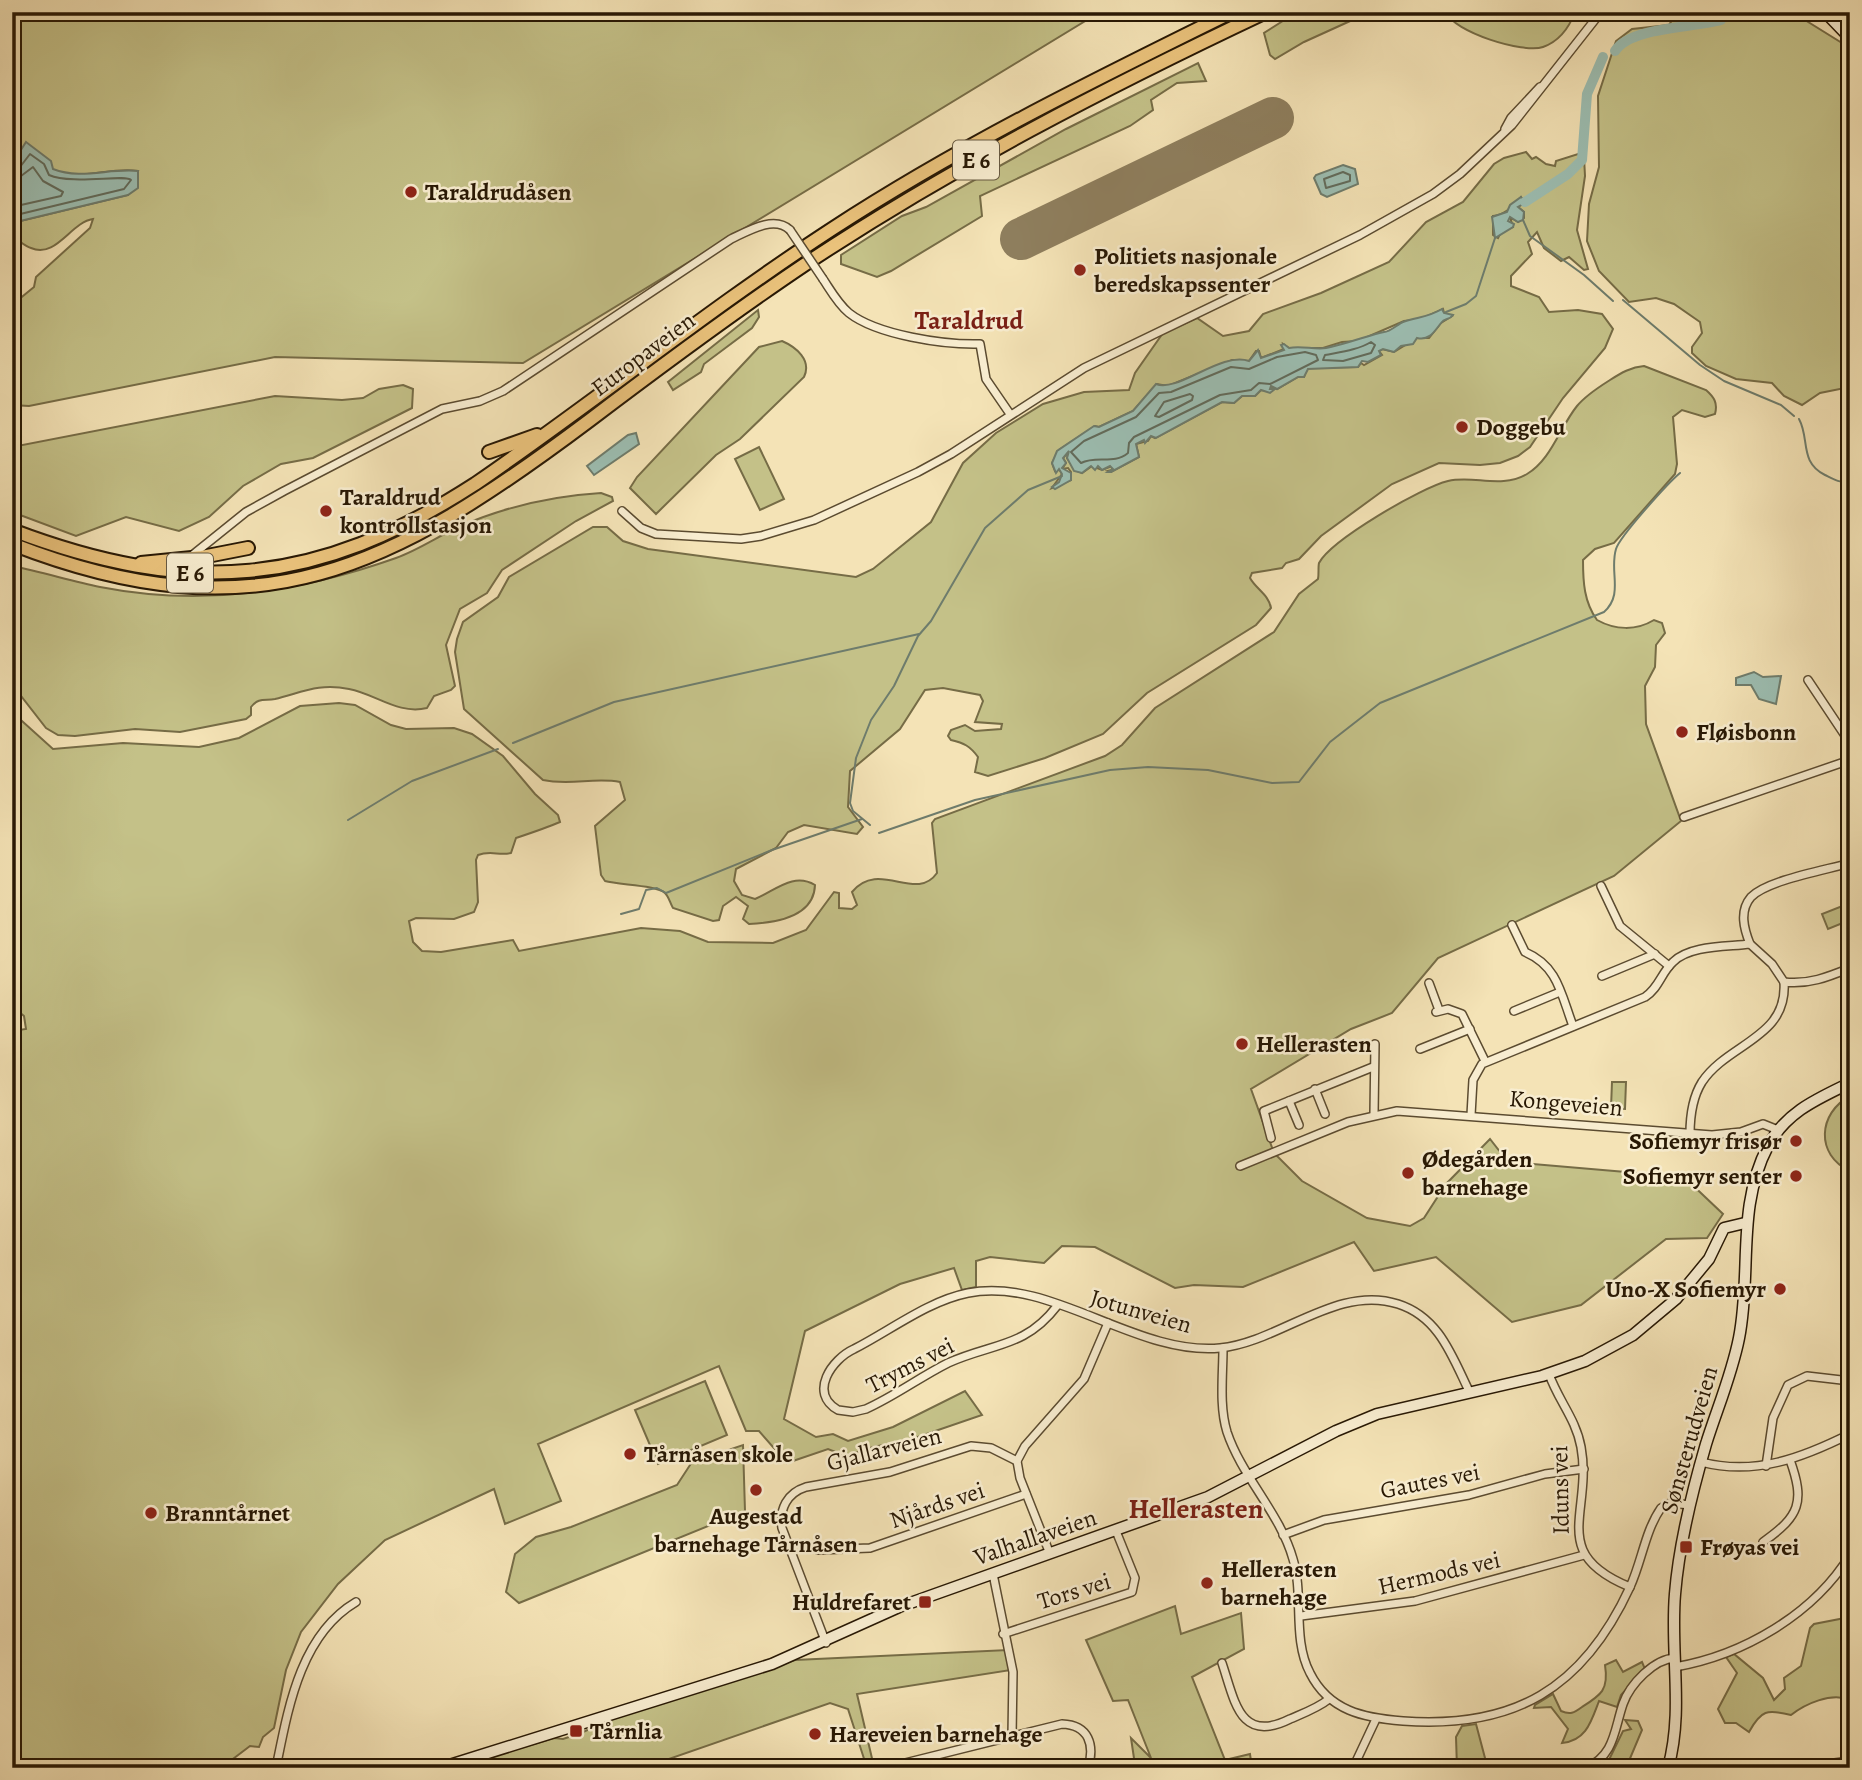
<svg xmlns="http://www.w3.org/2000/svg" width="1862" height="1780" font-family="Alegreya,serif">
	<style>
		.green { fill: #c4c188; stroke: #766c46; stroke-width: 2; fill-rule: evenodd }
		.water { fill: #9cbeb2; stroke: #6e7c6c; stroke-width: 2 }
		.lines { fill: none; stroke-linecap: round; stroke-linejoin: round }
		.shore { stroke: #626b5b; stroke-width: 2 }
		.stream { stroke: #6e7c6c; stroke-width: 2 }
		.river { stroke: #9cbeb2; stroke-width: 10 }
		.runway { stroke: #8e7e5d; stroke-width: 42 }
		.street-casing { stroke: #5b4b30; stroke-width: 10 }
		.secondary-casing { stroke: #281804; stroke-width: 13 }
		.highway-casing { stroke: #281804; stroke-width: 16 }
		.street { stroke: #f8edd0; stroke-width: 7 }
		.secondary { stroke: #f8edd0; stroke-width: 10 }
		.highway { stroke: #eac27b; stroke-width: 12 }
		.street-bridge-casing { stroke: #5b4b30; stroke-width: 10; stroke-linecap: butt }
		.street-bridge { stroke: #f8edd0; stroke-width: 7 }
		.poi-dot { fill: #8f2418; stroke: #f8edd0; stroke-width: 2.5 }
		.labels { text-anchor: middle; stroke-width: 5; stroke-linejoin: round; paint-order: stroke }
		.shield { fill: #f8edd0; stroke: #665841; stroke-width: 2 }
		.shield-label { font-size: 23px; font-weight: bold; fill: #281804 }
		.poi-label { font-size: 24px; font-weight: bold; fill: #281804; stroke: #f8edd0; text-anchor: start }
		.street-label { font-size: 24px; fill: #281804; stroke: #f8edd0 }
		.neighbourhood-label { font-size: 26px; font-weight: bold; fill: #7a1f14; stroke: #f8edd0 }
		.quarter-label { font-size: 28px; font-weight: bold; fill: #7a1f14; stroke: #f8edd0 }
	</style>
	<rect width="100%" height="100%" fill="#f4e3b6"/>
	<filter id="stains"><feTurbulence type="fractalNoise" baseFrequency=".00286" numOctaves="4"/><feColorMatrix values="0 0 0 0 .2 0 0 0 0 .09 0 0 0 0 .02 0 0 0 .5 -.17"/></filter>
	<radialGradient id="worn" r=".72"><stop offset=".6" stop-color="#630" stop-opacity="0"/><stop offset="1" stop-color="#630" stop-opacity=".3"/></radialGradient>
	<g class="green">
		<path d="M12,12H1100L523,363L275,357L29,406L12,405V305L34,287L36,277L90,228L93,219C71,222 56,259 31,248C24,246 19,240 12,236V223L128,195L138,171C115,167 91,177 66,174C49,171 31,162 12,164Z"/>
		<polygon points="1297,12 1370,12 1304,42 1275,59 1270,55 1264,33"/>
		<path d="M1446,12H1575C1569,28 1560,41 1543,47C1524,54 1453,32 1446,12Z"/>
		<polygon points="1677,12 1711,12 1709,17 1733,12 1792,12 1850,48 1850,387 1820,393 1802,405 1784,396 1772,383 1736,379 1706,366 1692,353 1692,347 1702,333 1700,322 1674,304 1656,298 1629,302 1599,271 1587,241 1589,204 1599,167 1598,96 1616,41 1632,29 1669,25"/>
		<polygon points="1198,63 1206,81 1177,83 1151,100 1153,110 1130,126 980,196 982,216 891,271 877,277 841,264 841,255 902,216 926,207 1066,129"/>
		<path d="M1526,152L1532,159L1536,157L1546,164L1555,166L1556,161L1578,154L1584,157L1585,176L1577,230L1588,269L1584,270L1569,257L1561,261L1544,248L1537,232L1528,242L1532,254L1511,276V286L1539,297L1549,312L1578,310L1602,314L1613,329L1605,348L1563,398L1530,447L1518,456L1500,463L1480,465L1439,463L1392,484L1321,536L1299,559L1286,563L1282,568L1252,573L1250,578C1256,589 1269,595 1271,608L1256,625L1147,693L1103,734L1045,758L988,776L975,772L978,757C970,746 964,743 951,740L948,736L951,730L965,725L975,731L1001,729L1002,724L975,722L983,701L980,695L943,688L925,690L900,729L850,771L848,807L863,827L857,834L804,825L788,832L776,848L736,869L734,881L742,895L755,899C775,891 793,872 815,885C814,918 773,923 749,924L743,919L748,906L736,897L723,906L719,920L713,921L673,908C670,903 669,897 665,893C657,885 619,885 605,881L601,875L595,826L625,800L620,782C594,777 570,786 543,780L464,709L455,652L457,639L463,622L498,597L509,577L593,527H607L623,541L648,549L856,577L873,569L931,522L963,463L996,433L1043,404L1084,392L1129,390L1135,373L1163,333L1197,318L1223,336L1249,331L1263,314L1321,293L1389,262L1426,222L1463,202L1494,164L1504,158ZM1521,197L1525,202L1518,207L1524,212V218L1518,222L1510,217L1513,227L1501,232L1498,238L1493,235V216C1503,215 1513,207 1521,197ZM1443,309L1444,313L1452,316L1441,323L1429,338H1417L1394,352L1382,349L1379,351L1382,355L1364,365L1361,363L1358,367L1307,368L1304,377H1298L1277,389L1271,386L1270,389L1274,388L1270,391L1261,390L1255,396H1242L1234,403L1222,402L1155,438L1151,436L1148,441L1136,444L1139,457L1111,472L1108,471L1112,470V466L1102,470L1092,466L1082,473L1075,470L1067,458L1069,451L1063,458L1066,463L1062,469L1068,468L1071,472V480L1052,488L1062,474L1059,469L1055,471L1052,463L1059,450L1095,426L1099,427L1133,411L1157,384L1168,386L1232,360L1249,361L1256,351H1259L1261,358L1284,349L1283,344L1289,348H1323L1342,342L1358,341L1404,321L1421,319Z"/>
		<polygon points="758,310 759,317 752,328 704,364 701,372 673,390 668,382"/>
		<path d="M782,341C796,347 812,360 804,377L740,439L716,455L656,514L630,488L637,477L759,347Z"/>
		<path d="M1644,366L1706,390C1714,397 1718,403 1715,414L1705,417L1682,410L1673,417L1677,464L1675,474L1614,543L1595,549L1583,560C1583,582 1584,602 1597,620C1615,630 1636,631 1654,620L1662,623L1665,633L1656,645L1655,667L1645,686L1646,724L1681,821L1614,876L1438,958L1392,1013L1351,1029L1251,1089L1274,1153L1302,1181L1367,1218L1410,1226L1424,1218L1446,1184L1490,1139L1508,1162L1684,1177L1723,1214L1707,1238L1666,1239L1581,1305L1512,1322L1436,1257L1374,1271L1354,1242L1243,1287L1194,1285L1175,1288L1095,1247L1062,1246L1044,1263L990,1257L976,1261V1287L962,1290L954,1268L900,1284L805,1331L784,1419L816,1437L833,1434L848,1441L893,1427L965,1391L982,1415L909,1440L873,1447L846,1456L828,1449L787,1463L759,1431H746L719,1366L538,1444L561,1501L505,1524L494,1489L385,1540L338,1584L301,1632L286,1670L274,1728L263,1737L259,1747L250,1746L221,1768H12V1031L26,1029L24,1016L12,1006V712L53,749L123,743L199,747L239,738L300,706L339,703L355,705L391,725L406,729L454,728L472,734L503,756L535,794L558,815L560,822C546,828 531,833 516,838L511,853C499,856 491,850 478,855L476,860L478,902L474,912L454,919L416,918L409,921L413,942L422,951L441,952L513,940L519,951L641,928L680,931L708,942L773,943L806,930L834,892L839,893V908L852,909L857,905L852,892C879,859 916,903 937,873L932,823L935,819L1105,756L1122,745L1155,708L1274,632L1299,594L1318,579C1319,574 1318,567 1319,563C1331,540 1422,487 1448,481C1474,475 1501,489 1527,474C1551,460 1560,427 1577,406C1586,395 1599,387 1610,380C1621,373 1631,367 1644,366Z"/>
		<polygon points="403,385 413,389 412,408 313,458 281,464 243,486 209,517 179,531 126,517 76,536 12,512 12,447 275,396 342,400 363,398 379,389"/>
		<polygon points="759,447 784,499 760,510 735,459"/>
		<path d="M601,493L612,497L613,501L576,521L502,570L487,593L460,609L446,645L455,686L451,690L434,696L427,708C398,715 376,694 349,689C319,683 303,692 275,699C265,701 259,697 251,707V715L246,719L180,732L135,729L75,736L58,735L46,728L18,692L12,661V566C42,572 71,581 100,587C202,607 300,592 396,558C418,550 437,537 458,527C504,507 551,496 601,493Z"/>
		<polygon points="1850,903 1850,920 1828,929 1822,914"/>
		<polygon points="1612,1082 1626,1082 1625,1109 1611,1108"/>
		<path d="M1850,1096V1171C1815,1155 1818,1113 1850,1096Z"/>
		<polygon points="705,1381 727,1435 658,1464 635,1410"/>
		<polygon points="743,1445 745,1511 519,1603 506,1592 515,1554 536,1537 571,1527 677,1485 692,1462"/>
		<polygon points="1175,1606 1181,1634 1241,1613 1244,1649 1192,1677 1225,1760 1250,1754 1252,1768 1128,1768 1135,1765 1131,1738 1151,1758 1128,1700 1113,1701 1086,1640"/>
		<path d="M1850,1617V1700C1831,1692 1805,1704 1791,1715C1767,1709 1761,1710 1749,1732L1736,1723H1725L1718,1709L1737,1673L1726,1657L1734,1654L1763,1678L1774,1700L1785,1689L1784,1678L1801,1666L1810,1628L1814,1624Z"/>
		<polygon points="1008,1650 1011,1670 857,1694 874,1767 867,1768 848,1709 830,1703 643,1768 454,1768 554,1738 563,1739 581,1733 611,1719 795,1660"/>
		<path d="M1616,1660L1623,1672L1642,1662L1645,1669L1621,1695L1617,1707L1599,1701C1591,1722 1586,1741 1562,1743L1568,1729L1551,1707L1534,1708L1535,1705L1553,1694L1561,1711C1570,1715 1574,1713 1582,1707C1601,1695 1609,1690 1605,1665Z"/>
		<polygon points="1625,1720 1638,1721 1642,1730 1626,1768 1605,1768 1623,1731 1631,1729"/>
		<polygon points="1476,1724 1485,1758 1481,1768 1457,1768 1456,1737 1462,1726"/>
	</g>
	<g class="water">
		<path d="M26,142L51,161L53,169C81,180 109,168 138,171V188L128,195L12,223V164Z"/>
		<polygon points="1343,165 1355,169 1358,184 1327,197 1321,194 1314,178 1316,175"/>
		<polygon points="1521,197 1525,203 1518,207 1524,212 1523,220 1518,222 1510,217 1508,221 1514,224 1513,227 1495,238 1492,217 1507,212 1510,205"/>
		<path d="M1442,309L1444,313L1453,315C1449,321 1445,317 1441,323C1434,332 1429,341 1417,338L1413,344L1401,346L1394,352L1383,349L1379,351L1381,355L1368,362L1362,361L1358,367L1308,369L1304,377H1298L1277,389L1271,386L1270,389H1275L1270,393L1261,390L1255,396H1242L1234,403L1222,402L1156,438L1151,436L1145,443L1144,440L1136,444L1139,457L1111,472H1108L1113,469L1110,466L1102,470L1098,466L1095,470L1091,466L1082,473L1074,471L1067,458L1069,451L1063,458L1066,463L1062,468L1071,473V480L1055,489L1052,487L1059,482L1062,474L1059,469L1056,473L1052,463L1057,451L1094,426L1099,427L1133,411L1156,384C1178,393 1221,351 1249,361L1258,350L1261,358L1284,350L1281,345L1284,344L1289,348C1301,345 1314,350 1326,348C1347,344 1372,334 1384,332C1390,332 1398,324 1403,322C1418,317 1429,317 1442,309Z"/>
		<polygon points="636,433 639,444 594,475 587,466 628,435"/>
		<polygon points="1754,672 1763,677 1781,676 1776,704 1759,699 1751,685 1736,685 1736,678"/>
	</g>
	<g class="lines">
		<g class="shore">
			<path d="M12,169L20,167L30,154L44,164L49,175C72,185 125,174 131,180L124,189L12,216"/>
			<polygon points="1343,172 1350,175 1350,181 1326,188 1324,179"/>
			<polyline points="12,177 21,176 33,167 43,181 63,192 61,196 12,207"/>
			<path d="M1371,342L1375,345L1371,353L1343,361L1323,360L1325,355C1340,352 1358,350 1371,342Z"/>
			<path d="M1305,352L1316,355L1318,360L1270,384L1259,383L1251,390L1220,395L1134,437L1129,443L1128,453C1114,465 1096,455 1081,463L1071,452L1084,441L1136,417L1159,393L1171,392L1231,367L1249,369L1277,357Z"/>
			<polygon points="1190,394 1193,396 1192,400 1159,417 1155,416 1164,402"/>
		</g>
		<g class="stream">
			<polyline points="1523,220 1530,236 1584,275 1613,301"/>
			<polyline points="1623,300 1700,365 1724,381 1781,405 1794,416"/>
			<polyline points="1446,312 1466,304 1476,296 1495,238"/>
			<path d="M1799,419C1810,439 1799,462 1825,475C1833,479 1839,483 1850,482"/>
			<polyline points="513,743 614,702 919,634"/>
			<polyline points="348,820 412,781 498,749"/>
			<polyline points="870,825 853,811 850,803 856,758 871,720 894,686 918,636 931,621 985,528 1028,490 1062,476"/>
			<path d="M879,833L975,800L1110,770L1148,767L1208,770L1272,783L1299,782L1330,742L1380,703L1604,612C1624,594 1609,572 1616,549C1620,536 1668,483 1680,473"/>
			<polyline points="621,914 639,909 646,890 657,888 666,893 772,850 862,819"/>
		</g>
		<g class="river">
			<path d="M1615,51C1630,27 1693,28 1721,20"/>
			<polyline points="1525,202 1568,174 1582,160 1587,94 1603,57"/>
		</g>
		<polyline class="runway" points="1021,239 1273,118"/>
		<g class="street-casing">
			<g id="street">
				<polyline points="1505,129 1511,118 1540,87"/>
				<path d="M823,279C831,291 838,304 849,313C877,335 944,345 980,344L986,379L1010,414"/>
				<polyline points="622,511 641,528 656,534 741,539 761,536 814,520 918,472 951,454 1084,368 1360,235 1433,194 1460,174 1512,125 1601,12"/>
				<path d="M190,557L246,512L284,491L442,409L480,401L503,391L731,239C748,231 774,215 790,230"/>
				<polyline points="1808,680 1850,743"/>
				<polyline points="1684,817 1850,760"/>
				<polyline points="1601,886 1620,926 1669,966"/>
				<path d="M1512,925L1525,952C1558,966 1561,994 1573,1026"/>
				<path d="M1750,944C1744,929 1739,911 1751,897C1768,880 1826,870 1850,863"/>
				<polyline points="1602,976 1655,954"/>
				<polyline points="1429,983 1439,1010"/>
				<polyline points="1514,1011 1560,992"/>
				<polyline points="1436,1012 1448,1009 1462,1014 1485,1061"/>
				<polyline points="1420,1049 1470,1029"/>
				<polyline points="1315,1089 1325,1114"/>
				<polyline points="1289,1101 1299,1125"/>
				<polyline points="1374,1114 1375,1044"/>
				<path d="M1471,1115L1473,1080L1482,1064L1645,997C1659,988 1661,973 1673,962C1690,945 1727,947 1750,944L1772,964L1784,982C1808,985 1828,977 1850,968"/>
				<path d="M1690,1134C1690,1116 1692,1098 1702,1082C1728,1043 1788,1038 1784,982"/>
				<polyline points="1271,1138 1264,1111 1373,1067"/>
				<polyline points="1240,1166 1348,1122 1397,1111 1712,1135 1741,1132 1763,1124 1778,1130"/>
				<polyline points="1845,1287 1850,1275"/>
				<path d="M1057,1306C1025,1348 992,1343 948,1363C920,1377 895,1396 866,1409L853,1412L838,1410C808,1393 832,1359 854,1349C891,1330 928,1301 968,1293C1050,1276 1136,1356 1220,1348C1280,1342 1337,1284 1398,1304C1439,1317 1452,1356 1469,1391"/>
				<path d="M1223,1348C1223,1375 1219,1406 1227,1432C1242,1477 1280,1513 1293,1559C1304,1595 1292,1639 1310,1673C1329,1711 1364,1718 1403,1721C1514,1729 1583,1689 1630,1587C1642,1561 1645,1531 1661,1508L1670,1503L1690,1505"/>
				<path d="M1549,1374C1558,1400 1576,1419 1581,1447C1593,1513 1547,1553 1630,1587"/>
				<path d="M1701,1462C1755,1476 1802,1458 1850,1434"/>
				<polyline points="1766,1466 1773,1418 1788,1385 1807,1376 1850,1381"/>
				<polyline points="1283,1535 1324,1520 1469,1495 1545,1474 1584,1469"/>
				<path d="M1763,1542C1800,1516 1805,1502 1790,1460"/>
				<polyline points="818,1550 870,1548 1026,1494"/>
				<polyline points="1050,1554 1020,1478 1017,1461 1025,1446 1084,1379 1108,1323"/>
				<polyline points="993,1574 1013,1672 1012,1736"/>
				<polyline points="1301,1616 1415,1601 1584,1555"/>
				<polyline points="1003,1634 1132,1592 1135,1578 1116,1531"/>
				<path d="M826,1643L782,1528C779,1509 787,1493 806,1487L890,1472L971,1446L991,1448L1017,1461"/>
				<path d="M1222,1663C1235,1702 1240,1744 1290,1719C1304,1713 1318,1708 1329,1699"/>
				<path d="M1675,1667C1743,1655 1813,1615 1850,1555"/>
				<path d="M276,1768C288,1709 300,1635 356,1602"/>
				<path d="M885,1768L1062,1724C1089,1725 1095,1745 1088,1768"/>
				<polyline points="1353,1768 1376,1719"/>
				<path d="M1586,1768C1615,1755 1614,1730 1623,1704C1630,1684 1654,1659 1675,1658"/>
				<polyline points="1796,1768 1850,1761"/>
			</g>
		</g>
		<g class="secondary-casing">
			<g id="secondary">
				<polyline points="1825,12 1850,38"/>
				<polyline points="440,1768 772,1664 899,1607 1208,1497 1336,1431 1377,1414 1542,1376 1585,1361 1633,1335 1676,1299 1709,1259 1724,1228 1745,1223"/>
				<path d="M1668,1768C1684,1711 1670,1652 1675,1594C1679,1544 1692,1492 1706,1444C1717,1409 1732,1374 1739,1338C1752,1273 1736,1207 1768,1146C1786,1112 1817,1099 1850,1083"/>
			</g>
		</g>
		<g class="highway-casing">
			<g id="highway">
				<polyline points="489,452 537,435"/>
				<path d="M12,530C188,597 316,587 475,484C596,401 709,309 832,229C959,146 1096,79 1232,12"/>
				<path d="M12,544C258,640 393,568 590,420C660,367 731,314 804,265C950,168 1107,87 1266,12"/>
				<polyline points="141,563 202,557 248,548"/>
			</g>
		</g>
		<use href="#street" class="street"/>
		<use href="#secondary" class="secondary"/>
		<use href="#highway" class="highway"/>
		<g class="street-bridge-casing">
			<polyline id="street-bridge" points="790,230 823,279"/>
		</g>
		<use href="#street-bridge" class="street-bridge"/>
	</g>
	<g class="poi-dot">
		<circle cx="411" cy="192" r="7"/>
		<circle cx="1080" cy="270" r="7"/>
		<circle cx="1462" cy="427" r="7"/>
		<circle cx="326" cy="511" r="7"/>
		<circle cx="1682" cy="732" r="7"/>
		<circle cx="1242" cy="1044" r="7"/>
		<circle cx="1796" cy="1141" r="7"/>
		<circle cx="1408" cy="1173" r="7"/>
		<circle cx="1796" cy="1176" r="7"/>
		<circle cx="1780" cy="1289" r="7"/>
		<circle cx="630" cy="1454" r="7"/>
		<circle cx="756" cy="1490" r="7"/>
		<circle cx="151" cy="1513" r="7"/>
		<rect x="1679" y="1540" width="14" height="14" rx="3.5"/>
		<circle cx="1207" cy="1583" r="7"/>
		<rect x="918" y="1595" width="14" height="14" rx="3.5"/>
		<rect x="569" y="1724" width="14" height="14" rx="3.5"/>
		<circle cx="815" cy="1734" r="7"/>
	</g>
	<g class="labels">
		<g class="shield">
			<rect x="953" y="140.5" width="46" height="39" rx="5"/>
			<rect x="167" y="553.5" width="46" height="39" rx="5"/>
		</g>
		<g class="shield-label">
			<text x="976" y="168">E 6</text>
			<text x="190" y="581">E 6</text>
		</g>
		<g class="poi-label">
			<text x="425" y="200">Taraldrudåsen</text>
			<text x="1094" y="264">Politiets nasjonale<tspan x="1094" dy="28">beredskapssenter</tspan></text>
			<text x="1476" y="435">Doggebu</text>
			<text x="340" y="505">Taraldrud<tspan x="340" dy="28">kontrollstasjon</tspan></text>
			<text x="1696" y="740">Fløisbonn</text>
			<text x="1256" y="1052">Hellerasten</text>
			<text x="1782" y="1149" text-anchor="end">Sofiemyr frisør</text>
			<text x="1422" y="1167">Ødegården<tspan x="1422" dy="28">barnehage</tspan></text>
			<text x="1782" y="1184" text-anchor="end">Sofiemyr senter</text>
			<text x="1766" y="1297" text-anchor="end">Uno-X Sofiemyr</text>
			<text x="644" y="1462">Tårnåsen skole</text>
			<text x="165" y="1521">Branntårnet</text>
			<text x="756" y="1524" text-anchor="middle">Augestad<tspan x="756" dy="28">barnehage Tårnåsen</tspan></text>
			<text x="1700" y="1555">Frøyas vei</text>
			<text x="1221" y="1577">Hellerasten<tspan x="1221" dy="28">barnehage</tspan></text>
			<text x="911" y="1610" text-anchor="end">Huldrefaret</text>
			<text x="590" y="1739">Tårnlia</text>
			<text x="829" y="1742">Hareveien barnehage</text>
		</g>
		<g class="street-label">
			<text transform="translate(643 354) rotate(-37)" y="8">Europaveien</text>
			<text transform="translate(1566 1103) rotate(5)" y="8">Kongeveien</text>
			<text transform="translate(1141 1311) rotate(16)" y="8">Jotunveien</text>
			<text transform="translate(910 1365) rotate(-27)" y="8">Tryms vei</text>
			<text transform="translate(1689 1440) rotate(-74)" y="8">Sønsterudveien</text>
			<text transform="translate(884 1449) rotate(-14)" y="8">Gjallarveien</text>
			<text transform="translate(1430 1481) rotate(-11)" y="8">Gautes vei</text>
			<text transform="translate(1560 1490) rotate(-91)" y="8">Iduns vei</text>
			<text transform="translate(937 1505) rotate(-19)" y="8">Njårds vei</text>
			<text transform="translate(1035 1537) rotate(-19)" y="8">Valhallaveien</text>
			<text transform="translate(1439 1573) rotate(-13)" y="8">Hermods vei</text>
			<text transform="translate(1074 1591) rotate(-17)" y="8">Tors vei</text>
		</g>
		<g class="neighbourhood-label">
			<text x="969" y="329">Taraldrud</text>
		</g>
		<g class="quarter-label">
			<text x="1196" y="1518">Hellerasten</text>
		</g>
	</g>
	<rect width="1862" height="1780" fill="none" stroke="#f4e3b6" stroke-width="42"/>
	<rect x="14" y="14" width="1834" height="1752" fill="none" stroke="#281804" stroke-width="3.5"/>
	<rect x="21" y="21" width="1820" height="1738" fill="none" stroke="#281804" stroke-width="2"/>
	<rect width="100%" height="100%" filter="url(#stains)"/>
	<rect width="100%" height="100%" fill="url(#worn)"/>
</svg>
